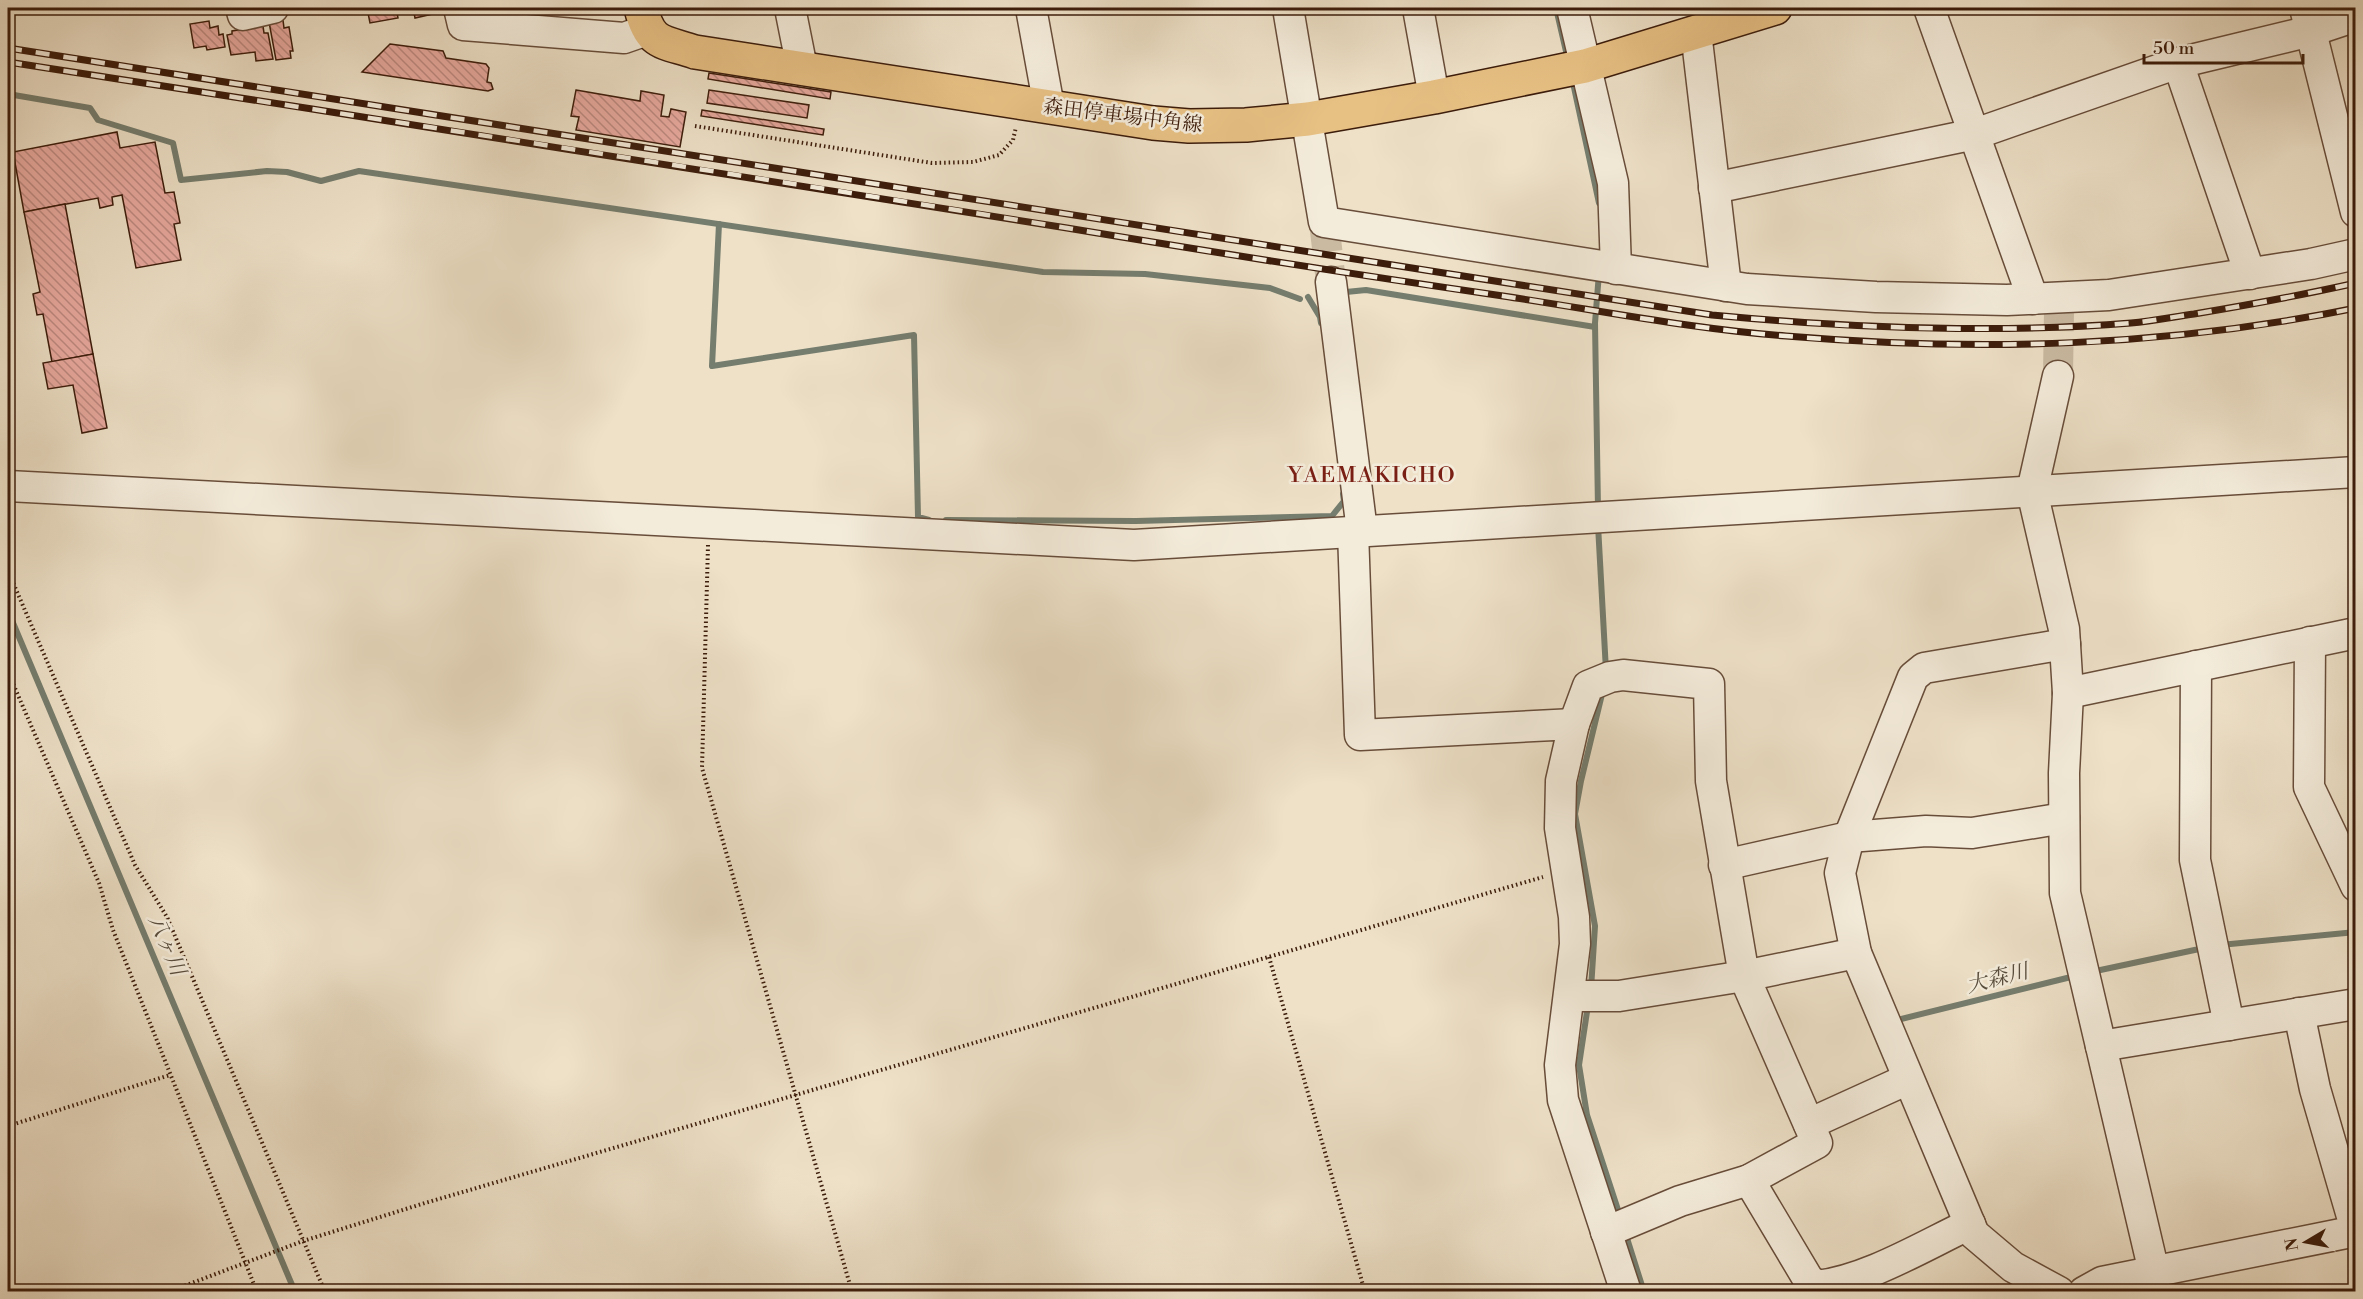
<svg xmlns="http://www.w3.org/2000/svg" width="2363" height="1299" font-family="'Libre Bodoni','Noto Serif JP',serif">
	<style>
		.lines { fill: none; stroke-linecap: round; stroke-linejoin: round }
		.stream { stroke: #757d6e; stroke-width: 6 }
		.building { fill: url(#building-back-hatch); stroke: #3c1c0b; stroke-width: 1.5 }
		.minor-tunnel { stroke: #cabaa2; stroke-width: 30; stroke-dasharray: 30 15; stroke-linecap: butt }
		.minor-casing { stroke: #684d3a; stroke-width: 33 }
		.major-casing { stroke: #3c1c0b; stroke-width: 36 }
		.path { stroke: #3c1c0b; stroke-width: 4; stroke-dasharray: 1.5 3; stroke-linecap: butt }
		.minor { stroke: #f4ecdb; stroke-width: 30 }
		.major { stroke: #e7c084; stroke-width: 33 }
		.rail-casing { stroke: #3c1c0b; stroke-width: 7 }
		.rail { stroke: #f4ecdb; stroke-width: 4.5; stroke-dasharray: 14; stroke-linecap: butt }
		.labels { text-anchor: middle; stroke-width: 5; stroke-linejoin: round; paint-order: stroke }
		.street-label { font-size: 20px; fill: #3c1c0b; stroke: #f4ecdb }
		.water-label { font-size: 21px; font-style: italic; fill: #584d3d; stroke: #f4ecdb }
		.quarter-label { font-size: 22px; letter-spacing: 1.5px; fill: #7a1f14; stroke: #f4ecdb }
	</style>
	<defs>
		<pattern id="building-back-hatch" width="6" height="6" patternUnits="userSpaceOnUse" patternTransform="scale(1.5)"><rect width="6" height="6" fill="#e8a99f"/><path d="M-1 5l2 2M0 0l6 6M5-1l2 2" fill="none" stroke="#bd8980"/></pattern>
	</defs>
	<rect width="100%" height="100%" fill="#eee1c8"/>
	<filter id="stains"><feTurbulence type="fractalNoise" baseFrequency=".00333" numOctaves="4"/><feColorMatrix values="0 0 0 0 .2 0 0 0 0 .09 0 0 0 0 .02 0 0 0 .5 -.17"/></filter>
	<radialGradient id="worn" r=".72"><stop offset=".6" stop-color="#630" stop-opacity="0"/><stop offset="1" stop-color="#630" stop-opacity=".3"/></radialGradient>
	<g class="lines">
		<g class="stream">
			<polyline points="1556,8 1568,60"/>
			<polyline points="1572,78 1599,203"/>
			<polyline points="8,94 90,108 98,120 173,143 181,180 267,171 287,172 321,181 359,171 1043,272 1145,274 1270,288 1300,299"/>
			<polyline points="719,224 712,366 914,335 918,517 929,520"/>
			<polyline points="1346,292 1366,290 1595,327"/>
			<polyline points="1308,297 1320,317 1321,323"/>
			<polyline points="1598,509 1595,323 1599,273"/>
			<polyline points="946,520 1136,521 1332,516 1344,501 1343,494"/>
			<polyline points="1598,525 1606,671"/>
			<polyline points="8,611 295,1292"/>
			<polyline points="2220,945 2356,932"/>
			<polyline points="2091,972 2204,948"/>
			<polyline points="1591,989 1595,926 1575,814 1581,781 1603,690"/>
			<polyline points="1588,1005 1579,1065 1587,1115 1620,1216"/>
			<polyline points="1893,1021 2075,976"/>
			<polyline points="1625,1232 1644,1292"/>
		</g>
	</g>
	<g class="building">
		<polygon points="184,8 209,8 210,10 185,14"/>
		<polygon points="367,8 396,8 398,18 370,23"/>
		<polygon points="413,8 431,8 433,14 415,18"/>
		<polygon points="493,8 539,8 538,16 493,15"/>
		<polygon points="283,20 284,28 289,27 293,51 290,51 291,58 276,60 269,22"/>
		<polygon points="209,21 210,28 218,26 219,35 223,34 225,47 207,50 206,46 194,48 190,24"/>
		<polygon points="263,26 264,33 268,33 273,59 256,61 255,52 231,55 227,35 232,34 232,31"/>
		<polygon points="390,44 443,51 446,58 486,64 489,68 487,82 491,83 493,89 488,91 362,72"/>
		<polygon points="709,73 831,92 830,99 708,79"/>
		<polygon points="576,90 640,101 641,91 664,95 661,116 669,117 671,109 686,112 680,147 576,130 579,117 571,116"/>
		<polygon points="709,90 809,105 807,118 707,103"/>
		<polygon points="702,110 824,129 823,135 701,116"/>
		<polygon points="117,132 120,148 155,142 165,193 174,192 180,223 174,224 181,260 136,268 122,195 112,197 113,205 100,208 98,198 24,212 13,152"/>
		<polygon points="65,204 93,354 52,362 43,314 37,315 33,294 40,292 24,212"/>
		<polygon points="93,354 107,428 82,433 73,385 48,389 43,363"/>
	</g>
	<g class="lines">
		<g class="minor-tunnel">
			<polyline points="1324,222 1331,282"/>
			<polyline points="2058,376 2059,311"/>
		</g>
		<g class="minor-casing">
			<g id="minor">
				<polyline points="241,8 243,15 273,8"/>
				<polyline points="459,8 463,25 624,38 647,30"/>
				<polyline points="790,8 802,68"/>
				<polyline points="1031,8 1049,107"/>
				<polyline points="1288,8 1324,222 1747,289 1876,297 2007,300 2109,295 2311,264 2356,254"/>
				<polyline points="1418,8 1434,97"/>
				<polyline points="1572,8 1613,183 1616,269"/>
				<polyline points="1929,8 2033,299"/>
				<polyline points="2305,8 2356,212"/>
				<polyline points="1696,32 1726,286"/>
				<polyline points="2178,63 2250,274"/>
				<polyline points="1714,188 1975,134 2178,63 2311,31 2356,16"/>
				<polyline points="1331,282 1362,531"/>
				<polyline points="2058,376 2032,491 2064,629 2068,693 2064,773 2065,893 2154,1272"/>
				<polyline points="8,486 1134,545 2356,472"/>
				<polyline points="1353,531 1360,735 1574,724 1561,781 1560,828 1574,917 1575,944 1560,1065 1563,1100 1626,1292"/>
				<polyline points="2310,642 2309,787 2356,886"/>
				<polyline points="2196,666 2195,860 2229,1025"/>
				<polyline points="2068,693 2356,633"/>
				<polyline points="1574,724 1588,686 1610,677 1623,675 1709,684 1711,781 1744,976 1817,1143 1749,1180 1680,1201 1606,1232"/>
				<polyline points="1724,865 1849,837 1926,831 1972,833 2064,818"/>
				<polyline points="1570,996 1619,996 1744,976 1856,953"/>
				<polyline points="2299,1013 2315,1089 2356,1230"/>
				<polyline points="2101,1046 2356,1004"/>
				<polyline points="1809,1124 1908,1079"/>
				<path d="M1749,1180L1808,1279L1817,1286C1868,1280 1923,1246 1970,1224"/>
				<polyline points="2059,1292 2013,1267 1974,1234 1856,953 1840,873 1849,837 1913,677 1924,668 2065,644"/>
				<polyline points="2084,1292 2102,1282 2356,1231"/>
			</g>
		</g>
		<g class="major-casing">
			<path id="major" d="M641,8C650,45 662,41 695,52L1153,123L1189,126L1246,125L1308,119L1434,97L1585,66L1775,8"/>
		</g>
		<g class="path">
			<polyline points="695,126 932,163 973,162 999,155 1013,140 1016,127"/>
			<polyline points="708,545 702,768 852,1292"/>
			<polyline points="8,571 135,865 167,917 325,1292"/>
			<polyline points="8,672 99,883 113,930 257,1292"/>
			<polyline points="1269,957 1365,1292"/>
			<polyline points="8,1126 170,1075"/>
			<polyline points="168,1292 303,1241 425,1203 1543,877"/>
		</g>
		<use href="#minor" class="minor"/>
		<use href="#major" class="major"/>
		<g class="rail-casing">
			<g id="rail">
				<path d="M8,48L1712,315C1851,328 1992,334 2131,323C2152,321 2173,317 2194,314C2248,305 2302,295 2356,283"/>
				<path d="M8,62C361,117 714,170 1067,228C1212,252 1358,275 1503,296C1597,310 1692,329 1786,336C1980,352 2165,347 2356,308"/>
			</g>
		</g>
		<use href="#rail" class="rail"/>
	</g>
	<g class="labels">
		<g class="street-label">
			<text transform="translate(1123 115) rotate(7)" y="7">森田停車場中角線</text>
		</g>
		<g class="water-label">
			<text transform="translate(167 945) rotate(67)" y="7">八ヶ川</text>
			<text transform="translate(1997 978) rotate(-14)" y="7">大森川</text>
		</g>
		<g class="quarter-label">
			<text x="1372" y="482">YAEMAKICHO</text>
		</g>
	</g>
	<rect width="2363" height="1299" fill="none" stroke="#eee1c8" stroke-width="30"/>
	<rect x="9" y="9" width="2345" height="1281" fill="none" stroke="#3c1c0b" stroke-width="3"/>
	<rect x="15" y="15" width="2333" height="1269" fill="none" stroke="#3c1c0b" stroke-width="1.5"/>
	<g transform="translate(2306 1242) rotate(260)" stroke="#f4ecdb" stroke-width="4.5" paint-order="stroke">
	<path d="M0-4.5L10 22L0 15L-10 22Z" fill="#3c1c0b"/>
	<text y="-9" font-size="16" font-weight="bold" text-anchor="middle" fill="#3c1c0b">N</text>
	</g>
	<path d="M2144 54v9h159v-9" fill="none" stroke="#3c1c0b" stroke-width="3"/>
	<text x="2153" y="54" font-size="18" fill="#3c1c0b" stroke="#f4ecdb" stroke-width="4.5" paint-order="stroke">50 m</text>
	<rect width="100%" height="100%" filter="url(#stains)"/>
	<rect width="100%" height="100%" fill="url(#worn)"/>
</svg>
